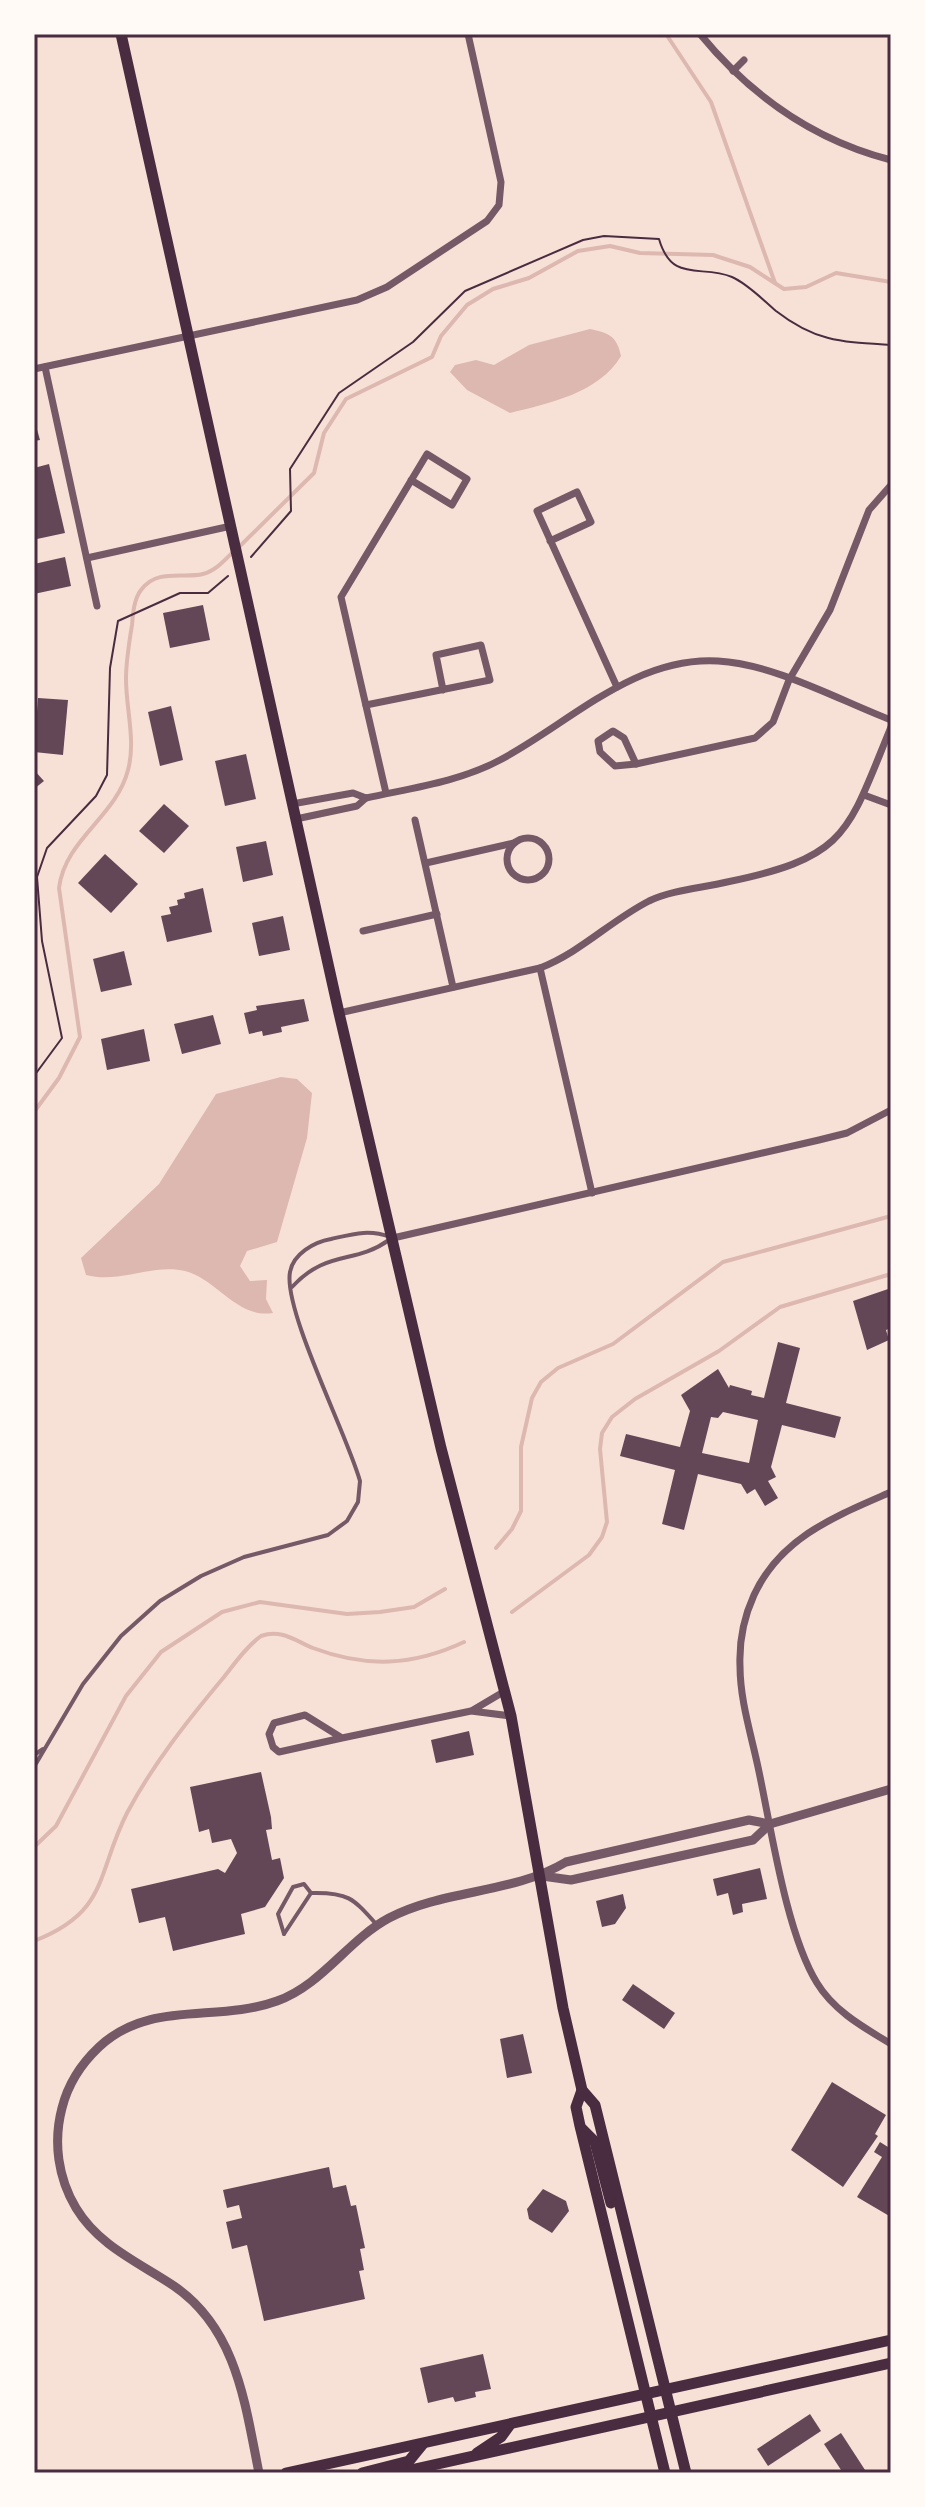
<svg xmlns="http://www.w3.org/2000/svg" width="925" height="2507" font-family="'Varela Round',sans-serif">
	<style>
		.water { fill: #dcb8b0 }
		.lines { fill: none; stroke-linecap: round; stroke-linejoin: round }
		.stream { stroke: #dcb8b0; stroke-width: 4 }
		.building { fill: #644757; fill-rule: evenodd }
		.path { stroke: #4a2c40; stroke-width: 2 }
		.service { stroke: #755966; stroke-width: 4 }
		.minor { stroke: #755966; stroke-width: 7 }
		.tertiary { stroke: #755966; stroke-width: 9 }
		.primary { stroke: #4a2c40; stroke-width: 11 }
		.neatline { fill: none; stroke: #4a2c40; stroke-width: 3 }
	</style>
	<rect width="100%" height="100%" fill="#f7e1d7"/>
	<g class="water">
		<path d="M590,329C609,333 617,336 621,356C599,393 550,403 510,413L467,390L450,372L455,365L476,360L494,365L529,345Z"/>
		<path d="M281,1077L297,1079L312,1093L307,1138L277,1242L247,1251L240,1266L250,1281L267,1280L266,1299L273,1313C237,1319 217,1279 185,1271C153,1263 120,1284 86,1275L81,1258L159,1184L216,1094Z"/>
	</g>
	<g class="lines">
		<g class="stream">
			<polyline points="666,34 711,102 775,283"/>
			<polyline points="239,547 314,473 324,433 346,399 432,357 441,336 467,305 493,289 529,278 578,251 610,246 640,253 713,255 750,267 784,289 806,287 836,273 891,282"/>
			<path d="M34,1112L59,1078L80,1037L59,888C65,839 116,817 128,770C136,741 126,709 126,679C126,661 129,643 132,625C133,613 134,599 141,590C157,568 183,579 203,574C215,571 224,561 232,553"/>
			<polyline points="496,1548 512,1529 521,1511 521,1447 532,1398 541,1382 558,1368 613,1344 723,1262 891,1216"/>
			<polyline points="512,1612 589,1555 602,1537 607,1522 600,1449 602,1433 612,1417 635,1399 719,1351 780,1307 891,1274"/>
			<polyline points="34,1847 56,1826 126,1696 161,1652 222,1612 260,1602 347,1614 380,1612 414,1607 445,1589"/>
			<path d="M34,1941C109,1912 96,1874 127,1813C153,1764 188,1720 224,1677C235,1663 246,1647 261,1636C281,1629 294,1640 313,1648C366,1668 413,1666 464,1642"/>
		</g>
	</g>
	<g class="building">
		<polygon points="34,419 40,440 34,441"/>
		<polygon points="49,464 65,533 37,539 34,468"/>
		<polygon points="65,557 71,586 34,594 34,564"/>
		<polygon points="203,605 210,640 170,648 163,613"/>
		<polygon points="38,698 68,700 63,755 34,752"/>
		<polygon points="171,706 183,760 160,766 148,712"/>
		<polygon points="246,754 256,799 225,806 215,761"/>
		<polygon points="34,770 44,781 34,789"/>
		<polygon points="164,804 189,826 164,853 139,831"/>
		<polygon points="266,841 273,875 243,882 236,847"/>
		<polygon points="105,854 138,884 111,913 78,883"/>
		<polygon points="203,888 212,932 167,942 161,916 171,914 169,907 178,905 177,900 185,898 184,893"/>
		<polygon points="283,916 290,950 259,956 252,923"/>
		<polygon points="124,951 132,985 101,992 93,959"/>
		<polygon points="304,999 309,1021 281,1027 282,1032 263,1036 262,1031 249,1034 244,1013 257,1010 256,1006"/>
		<polygon points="213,1015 221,1044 182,1054 174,1024"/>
		<polygon points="144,1029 150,1061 107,1070 101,1039"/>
		<polygon points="891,1288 891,1328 886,1330 889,1340 867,1350 853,1301"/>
		<path d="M778,1342L800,1348L786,1403L841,1417L835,1438L782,1425L771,1467L776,1477L768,1481L778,1498L765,1506L755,1489L747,1494L741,1484L698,1474L684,1530L662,1524L675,1470L620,1456L626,1434L680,1447L690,1411L681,1395L718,1369L729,1388L730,1385L752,1391L751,1395L764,1398ZM723,1412L758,1420L749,1463L702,1453L711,1417L718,1418Z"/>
		<polygon points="469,1731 474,1755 436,1763 431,1740"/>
		<polygon points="261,1772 271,1817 272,1829 266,1830 272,1860 280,1858 284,1878 265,1907 241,1914 245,1934 173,1951 165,1917 139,1923 131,1889 218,1869 225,1873 237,1853 231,1839 212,1843 209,1829 199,1832 190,1787"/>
		<polygon points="760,1868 767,1899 742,1904 743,1912 733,1915 728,1893 717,1896 713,1879"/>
		<polygon points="623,1894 626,1908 615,1924 602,1927 596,1901"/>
		<polygon points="633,1984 675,2013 664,2029 622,2000"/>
		<polygon points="523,2034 532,2073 507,2078 500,2039"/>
		<polygon points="832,2082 886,2115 875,2134 878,2136 843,2187 791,2150"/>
		<polygon points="880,2142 888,2147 891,2142 891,2217 857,2197 882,2157 874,2152"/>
		<polygon points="329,2167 333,2188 346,2185 351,2206 356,2205 365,2248 360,2249 364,2270 359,2271 365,2299 264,2321 247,2245 232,2249 226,2222 242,2218 239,2205 227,2208 223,2190"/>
		<polygon points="543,2189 566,2201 569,2211 552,2233 529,2219 527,2209"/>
		<polygon points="483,2354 491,2389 475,2392 476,2397 455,2402 453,2397 428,2403 420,2368"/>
		<polygon points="810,2414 821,2431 768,2466 757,2449"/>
		<polygon points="841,2433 867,2473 843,2473 824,2444"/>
	</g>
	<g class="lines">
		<g class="path">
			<path d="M251,557L291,511L290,469L339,393L413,342L465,291L583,240L604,236L659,239C672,284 701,264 732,277C748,284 763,300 776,311C816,342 842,342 891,345"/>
			<polyline points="34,1076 62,1038 42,941 37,877 47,848 96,796 107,775 110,668 118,621 180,593 208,593 228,576"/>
		</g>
		<g class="service">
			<path d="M292,1287C327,1249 354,1265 389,1240"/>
			<polyline points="34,1755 43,1749"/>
			<path d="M34,1767L83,1684L121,1636L160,1601L201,1576L244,1557L328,1535L347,1521L358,1502L360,1481C347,1434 283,1310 290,1272C293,1254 314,1242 331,1239C353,1234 369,1229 390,1237"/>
			<path d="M311,1893C348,1892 353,1898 377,1925"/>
			<polyline points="284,1934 278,1914 293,1887 304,1884 311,1893"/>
			<polyline points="284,1934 311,1893"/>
		</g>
		<g class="minor">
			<path d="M700,34C751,96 813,140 891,160"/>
			<polyline points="733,71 744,60"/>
			<polyline points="45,367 97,606"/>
			<polyline points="34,369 357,300 387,287 487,221 499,205 501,182 468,34"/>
			<polyline points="550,541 591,522 577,492 537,511 617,687"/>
			<polyline points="87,558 231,526"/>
			<polyline points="366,705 490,680 481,645 436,655 443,690"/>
			<polygon points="613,731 624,738 636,764 615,766 600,752 598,741"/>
			<polyline points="636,764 755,738 773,722 789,680 830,610 869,510 891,485"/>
			<polyline points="386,793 341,597 427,454 467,479 452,505 411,480"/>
			<polyline points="864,795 891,805"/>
			<path d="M292,804L353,793L366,798C411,788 459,782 500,760C570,723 634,656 718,661C774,664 839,700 891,720"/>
			<polyline points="296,819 357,806 366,798"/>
			<polyline points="415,820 453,987"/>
			<circle cx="528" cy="859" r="21"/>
			<polyline points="426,863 514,843"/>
			<polyline points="363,931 437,914"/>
			<polyline points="540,968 592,1193"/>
			<path d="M339,1013L540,968C581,952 610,921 649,901C672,890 702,888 727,882C848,857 847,834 891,727"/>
			<polyline points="393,1238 819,1140 847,1133 891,1110"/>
			<path d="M891,1492C836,1516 781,1537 754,1595C744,1617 739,1642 740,1666C740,1700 751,1734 758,1767C771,1827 786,1933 817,1983C834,2011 863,2027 891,2044"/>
			<polyline points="473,1710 505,1691"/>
			<polyline points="342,1738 279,1752 273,1747 269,1734 274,1723 305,1715 342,1738 471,1711 511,1716"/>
		</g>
		<g class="tertiary">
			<polyline points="542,1876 571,1880 753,1840 770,1824"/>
			<path d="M259,2473C245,2404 237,2329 174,2286C138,2262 99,2246 76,2208C58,2178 53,2142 62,2108C68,2084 81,2064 99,2047C150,1999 217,2023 277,2001C322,1985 348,1940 389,1918C444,1889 513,1894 566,1862L749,1820L770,1824L891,1789"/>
		</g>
		<g class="primary">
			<polyline points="121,34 339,1013 441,1448 511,1716 563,2008 582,2090 595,2105 686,2473"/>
			<polyline points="582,2090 576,2107 580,2126 665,2473"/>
			<polyline points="581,2128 595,2142 611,2203"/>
			<polyline points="477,2453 501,2437 509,2426"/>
			<polyline points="286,2473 891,2340"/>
			<polyline points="362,2473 409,2461 422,2445"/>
			<polyline points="397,2473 891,2363"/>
		</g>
	</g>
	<rect width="925" height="2507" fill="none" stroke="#fffaf5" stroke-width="72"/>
	<rect x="36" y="36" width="853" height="2435" class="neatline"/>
</svg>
